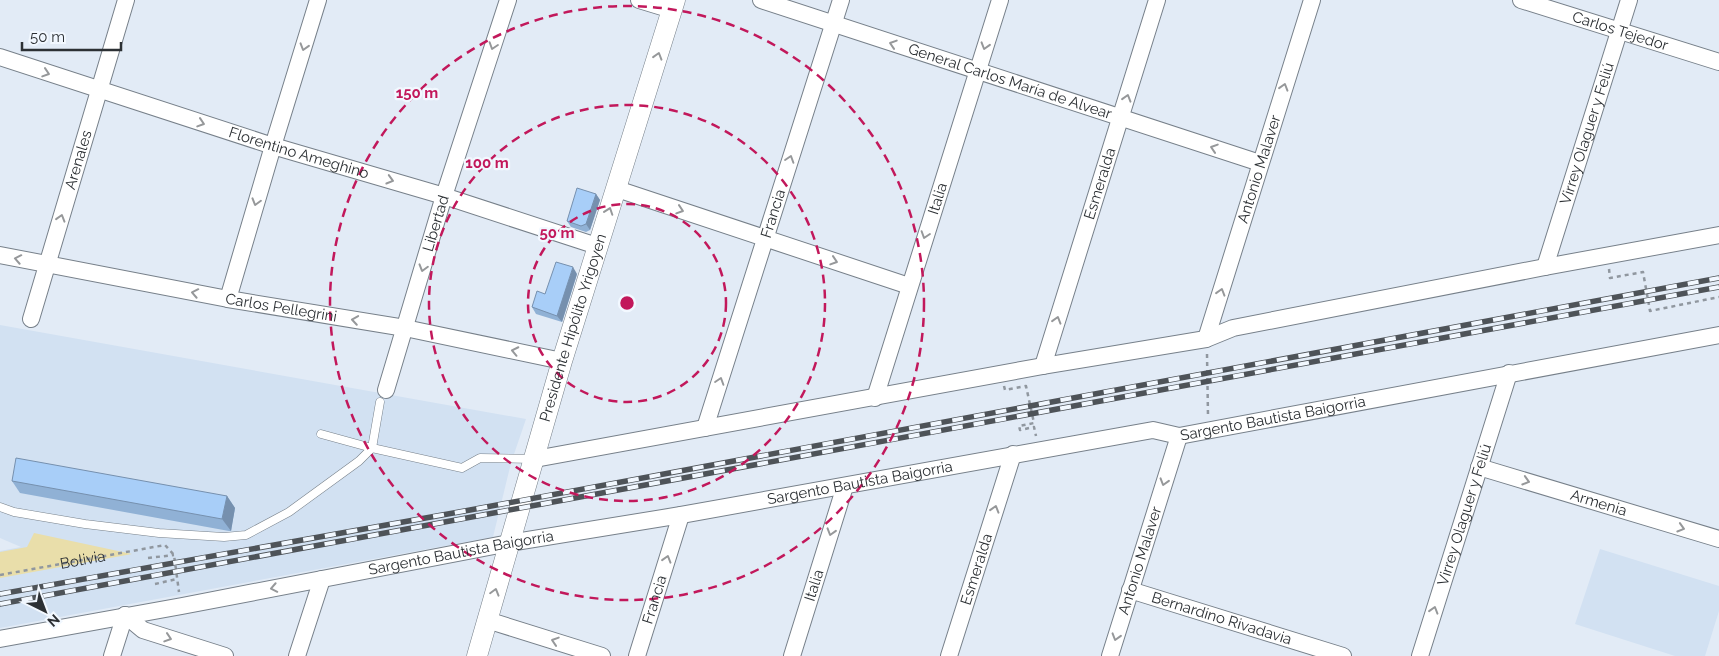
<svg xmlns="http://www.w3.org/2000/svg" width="1719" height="656" font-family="Raleway,sans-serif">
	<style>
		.built { fill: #d2e1f2 }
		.green { fill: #e9deaa }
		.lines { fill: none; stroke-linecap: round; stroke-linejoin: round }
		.service-casing { stroke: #77808a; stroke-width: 9 }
		.minor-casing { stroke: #77808a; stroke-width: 18 }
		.tertiary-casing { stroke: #77808a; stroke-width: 21 }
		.path { stroke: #90979f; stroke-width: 2.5; stroke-dasharray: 4 4; stroke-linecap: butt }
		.service { stroke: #fff; stroke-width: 8 }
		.minor { stroke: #fff; stroke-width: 16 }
		.tertiary { stroke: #fff; stroke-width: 20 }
		.rail-casing { stroke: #4e5358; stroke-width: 5.5 }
		.rail { stroke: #f2f8ff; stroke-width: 4; stroke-dasharray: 11; stroke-linecap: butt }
		.wall { fill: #90b1d5 }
		.shaded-wall { fill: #7690ae }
		.building { fill: #a8cef8; stroke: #7690ae }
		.oneway { stroke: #96989a }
		.ring { fill: none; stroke: #c2185b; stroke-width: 2.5; stroke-dasharray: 9 6 }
		.labels { text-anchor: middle; stroke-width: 4.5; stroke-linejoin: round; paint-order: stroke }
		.street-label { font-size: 15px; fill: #2c3034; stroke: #f2f8ff }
		.centre { fill: #c2185b; stroke: #f2f8ff; stroke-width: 2.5 }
		.ring-label { font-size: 15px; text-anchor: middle; font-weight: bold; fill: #c2185b; stroke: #f2f8ff; stroke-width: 4.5; stroke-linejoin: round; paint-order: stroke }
	</style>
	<rect width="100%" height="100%" fill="#e2ebf6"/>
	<g class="built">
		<polygon points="0,325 526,419 511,463 493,537 0,628 0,551 21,547 0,538"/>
		<polygon points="1600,549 1719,586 1719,611 1705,656 1675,656 1575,624"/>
	</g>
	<polygon class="green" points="34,533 132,554 0,578 0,552 27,547"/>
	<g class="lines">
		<g class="service-casing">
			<g id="service">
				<polyline points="321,434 372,448 462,468 480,458 533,459"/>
				<polyline points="0,507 14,512 85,524 159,533 224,537 246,535 289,512 359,461 372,448 380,402"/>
			</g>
		</g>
		<g class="minor-casing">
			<g id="minor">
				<polyline points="639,0 672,10"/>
				<path id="s2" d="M761,0L1260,163"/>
				<path id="s3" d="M1521,0L1719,62"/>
				<path id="s4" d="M0,57L273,146L444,196L597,246"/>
				<polyline points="617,189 909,286"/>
				<path id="s5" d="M0,255L228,299L405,328L562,361"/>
				<path id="s6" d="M1545,267L1629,0"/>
				<polyline points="228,299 273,146 318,0"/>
				<path id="s7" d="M31,319L126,0"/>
				<path id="s8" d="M1206,339L1312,0"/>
				<path id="s9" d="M1043,366L1157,0"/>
				<path id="s10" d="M386,390L444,196L508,0"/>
				<path id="s11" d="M875,398L1000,0"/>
				<path id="s12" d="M705,428L841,0"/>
				<polyline points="535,459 1043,366 1206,339 1233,328 1545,267 1719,235"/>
				<path id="s13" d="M1479,467L1719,539"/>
				<path id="s14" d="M1130,590L1343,656"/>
				<polyline points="125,615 143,630 225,656"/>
				<polyline points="487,620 602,656"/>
				<path id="s15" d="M0,639L182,606L509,543L681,515L1153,430L1179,436L1719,335"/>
				<polyline points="112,656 125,615"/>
				<polyline points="297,656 322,579"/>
				<path id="s16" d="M637,656L681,515"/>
				<path id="s17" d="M792,656L845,486"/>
				<path id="s18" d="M949,656L1013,454"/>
				<path id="s19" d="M1110,656L1179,436"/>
				<path id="s20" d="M1420,656L1509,373"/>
			</g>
		</g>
		<g class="tertiary-casing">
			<g id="tertiary">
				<path id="s21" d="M477,656L562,361L675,0"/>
			</g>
		</g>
		<g class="path">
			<polyline points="1609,269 1610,278 1643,272 1650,311 1719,297"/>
			<polyline points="1207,354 1208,416"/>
			<polyline points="1004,386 1005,390 1026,386 1034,423 1019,426 1020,430 1034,427 1036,436"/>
			<polyline points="148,558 174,555"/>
			<path id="s1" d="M0,575L165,545L174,555L179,592"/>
			<polyline points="155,584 177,579"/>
		</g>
		<use href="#service" class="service"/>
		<use href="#minor" class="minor"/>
		<use href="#tertiary" class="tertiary"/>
		<g class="rail-casing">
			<g id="rail">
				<polyline points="0,594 470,510 1719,278"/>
				<polyline points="0,604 1719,287"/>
			</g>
		</g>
		<use href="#rail" class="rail"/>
	</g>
	<g class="wall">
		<polygon points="596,194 600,200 590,230 586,232 571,227 567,221"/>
		<polygon points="577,274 562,322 536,314 532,307 545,294"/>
		<polygon points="12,481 227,496 235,508 231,531 229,531 20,493"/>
	</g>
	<g class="shaded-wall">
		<polygon points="596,194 600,200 590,230 586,224"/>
		<polygon points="573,267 577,274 562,322 557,316"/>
		<polygon points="227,496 235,508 231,531 222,519"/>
	</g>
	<g class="building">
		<polygon points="577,188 596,194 586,224 581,226 567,221"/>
		<polygon points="556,262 573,267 557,316 532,307 537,291 545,294"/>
		<polygon points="16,458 227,496 222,519 12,481"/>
	</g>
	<defs><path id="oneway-chevron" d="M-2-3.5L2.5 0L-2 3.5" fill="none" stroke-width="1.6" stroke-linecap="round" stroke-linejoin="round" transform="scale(1.25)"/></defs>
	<g class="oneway">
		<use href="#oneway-chevron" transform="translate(893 44) rotate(-162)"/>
		<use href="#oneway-chevron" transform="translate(493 46) rotate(108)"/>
		<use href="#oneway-chevron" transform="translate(985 46) rotate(107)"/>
		<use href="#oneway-chevron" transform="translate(304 47) rotate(107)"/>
		<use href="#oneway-chevron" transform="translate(658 56) rotate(-73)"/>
		<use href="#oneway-chevron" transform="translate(46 73) rotate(18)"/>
		<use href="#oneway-chevron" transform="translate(1284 87) rotate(-73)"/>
		<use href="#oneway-chevron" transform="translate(1127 98) rotate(-73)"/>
		<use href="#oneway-chevron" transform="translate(201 123) rotate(18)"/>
		<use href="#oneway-chevron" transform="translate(1214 148) rotate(-162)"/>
		<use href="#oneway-chevron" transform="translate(790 159) rotate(-72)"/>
		<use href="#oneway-chevron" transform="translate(390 180) rotate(16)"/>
		<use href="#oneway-chevron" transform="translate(256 202) rotate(106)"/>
		<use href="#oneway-chevron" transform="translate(680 210) rotate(18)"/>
		<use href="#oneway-chevron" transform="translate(609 211) rotate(-71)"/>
		<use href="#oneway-chevron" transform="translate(61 218) rotate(-73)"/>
		<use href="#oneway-chevron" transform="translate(925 235) rotate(108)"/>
		<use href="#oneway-chevron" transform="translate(18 259) rotate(-169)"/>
		<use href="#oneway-chevron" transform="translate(834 261) rotate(18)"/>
		<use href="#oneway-chevron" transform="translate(423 268) rotate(106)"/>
		<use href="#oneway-chevron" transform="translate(1221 292) rotate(-73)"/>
		<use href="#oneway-chevron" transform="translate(195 293) rotate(-169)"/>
		<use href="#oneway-chevron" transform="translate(355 320) rotate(-171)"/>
		<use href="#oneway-chevron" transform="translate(1057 320) rotate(-73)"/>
		<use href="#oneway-chevron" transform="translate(515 351) rotate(-168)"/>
		<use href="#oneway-chevron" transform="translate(720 381) rotate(-72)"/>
		<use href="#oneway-chevron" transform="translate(1526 481) rotate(17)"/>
		<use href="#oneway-chevron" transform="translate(1164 482) rotate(107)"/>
		<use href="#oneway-chevron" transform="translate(995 509) rotate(-73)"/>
		<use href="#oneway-chevron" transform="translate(1681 528) rotate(17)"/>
		<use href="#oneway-chevron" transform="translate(831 532) rotate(107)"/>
		<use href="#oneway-chevron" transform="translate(667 559) rotate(-73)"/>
		<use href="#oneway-chevron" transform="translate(274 588) rotate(169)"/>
		<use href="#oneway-chevron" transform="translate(495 592) rotate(-74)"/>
		<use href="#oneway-chevron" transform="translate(1434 610) rotate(-73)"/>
		<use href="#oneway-chevron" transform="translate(1116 637) rotate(107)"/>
		<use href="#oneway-chevron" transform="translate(168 638) rotate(18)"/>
		<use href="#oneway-chevron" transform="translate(555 641) rotate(-162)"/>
	</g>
	<g class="ring">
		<circle cx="627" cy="303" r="99"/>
		<circle cx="627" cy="303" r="198"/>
		<circle cx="627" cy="303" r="297"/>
	</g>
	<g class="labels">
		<g class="street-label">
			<text dy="5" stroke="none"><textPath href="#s3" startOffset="104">Carlos Tejedor</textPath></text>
			<text dy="5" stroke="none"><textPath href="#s2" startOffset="262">General Carlos María de Alvear</textPath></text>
			<text dy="5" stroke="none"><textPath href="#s6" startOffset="140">Virrey Olaguer y Feliú</textPath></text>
			<text dy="5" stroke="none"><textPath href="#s4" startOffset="314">Florentino Ameghino</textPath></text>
			<text dy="5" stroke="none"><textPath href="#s7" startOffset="166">Arenales</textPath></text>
			<text dy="5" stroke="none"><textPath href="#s8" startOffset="178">Antonio Malaver</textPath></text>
			<text dy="5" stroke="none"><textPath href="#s9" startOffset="191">Esmeralda</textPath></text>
			<text dy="5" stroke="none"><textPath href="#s11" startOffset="209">Italia</textPath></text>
			<text dy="5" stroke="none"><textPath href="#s12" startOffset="225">Francia</textPath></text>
			<text dy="5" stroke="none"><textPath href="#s10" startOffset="174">Libertad</textPath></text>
			<text dy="5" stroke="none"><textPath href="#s5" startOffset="286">Carlos Pellegrini</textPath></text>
			<text dy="5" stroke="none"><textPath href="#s21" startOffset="342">Presidente Hipólito Yrigoyen</textPath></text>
			<text dy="5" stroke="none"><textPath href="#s15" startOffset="1294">Sargento Bautista Baigorria</textPath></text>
			<text dy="5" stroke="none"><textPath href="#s15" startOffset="874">Sargento Bautista Baigorria</textPath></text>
			<text dy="5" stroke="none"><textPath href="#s13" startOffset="125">Armenia</textPath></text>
			<text dy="5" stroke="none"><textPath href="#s20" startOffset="148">Virrey Olaguer y Feliú</textPath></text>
			<text dy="5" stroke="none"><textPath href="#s15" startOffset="469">Sargento Bautista Baigorria</textPath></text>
			<text dy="5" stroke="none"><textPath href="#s1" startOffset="84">Bolivia</textPath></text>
			<text dy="5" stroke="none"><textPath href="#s19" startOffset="100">Antonio Malaver</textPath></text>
			<text dy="5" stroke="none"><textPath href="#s18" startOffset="91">Esmeralda</textPath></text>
			<text dy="5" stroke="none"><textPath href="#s17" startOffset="74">Italia</textPath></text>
			<text dy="5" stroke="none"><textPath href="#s16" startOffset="59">Francia</textPath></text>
			<text dy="5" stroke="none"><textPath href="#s14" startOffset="96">Bernardino Rivadavia</textPath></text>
		</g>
	</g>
	<circle cx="627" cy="303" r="8" class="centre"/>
	<g class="ring-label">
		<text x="417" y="98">150 m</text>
		<text x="487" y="168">100 m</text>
		<text x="557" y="238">50 m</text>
	</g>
	<g transform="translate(45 611) rotate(138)" stroke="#f2f8ff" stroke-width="4" paint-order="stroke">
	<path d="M0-4L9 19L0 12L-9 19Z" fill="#2c3034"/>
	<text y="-8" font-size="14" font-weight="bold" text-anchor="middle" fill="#2c3034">N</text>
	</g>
	<path d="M22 42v8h99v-8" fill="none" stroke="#2c3034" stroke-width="2.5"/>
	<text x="30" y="42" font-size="15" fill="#2c3034" stroke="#f2f8ff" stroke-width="4" paint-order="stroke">50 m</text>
</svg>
